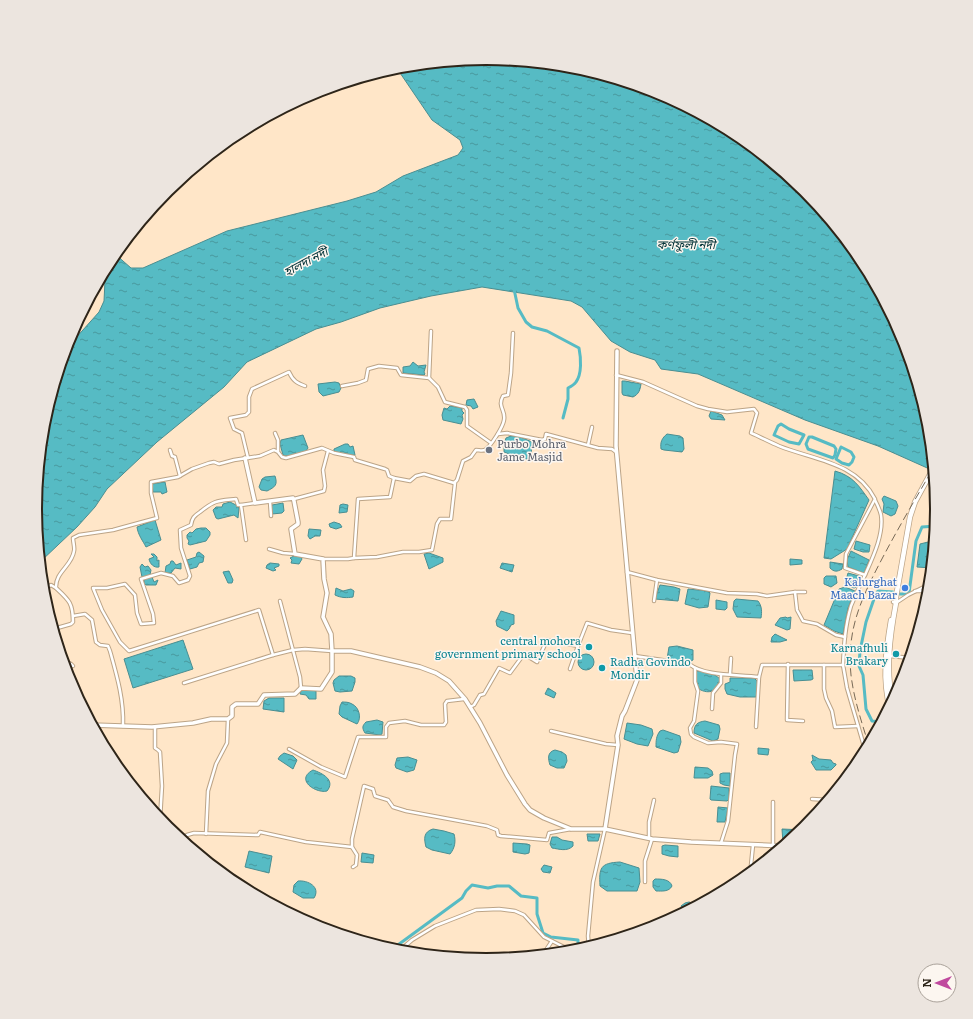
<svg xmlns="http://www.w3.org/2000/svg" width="973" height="1019" font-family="Literata,'Noto Sans Bengali',serif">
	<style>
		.water { fill: url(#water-ripples); stroke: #4a8e91 }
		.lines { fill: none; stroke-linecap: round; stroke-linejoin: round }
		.canal { stroke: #56bbc4; stroke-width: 3 }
		.street-casing { stroke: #bca487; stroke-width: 4.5 }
		.secondary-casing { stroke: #bca487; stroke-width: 5.5 }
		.highway-casing { stroke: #bca487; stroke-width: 6 }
		.street { stroke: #fff; stroke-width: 2.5 }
		.secondary { stroke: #fff; stroke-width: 3.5 }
		.highway { stroke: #fff; stroke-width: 4.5 }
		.rail { stroke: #786a57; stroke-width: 1; stroke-dasharray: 8 4; stroke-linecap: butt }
		.worship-dot { fill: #6b7280; stroke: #fcf6f0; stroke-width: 1.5 }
		.shop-dot { fill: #3f7fe0; stroke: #fcf6f0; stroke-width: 1.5 }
		.culture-dot { fill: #0f9aa8; stroke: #fcf6f0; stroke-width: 1.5 }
		.labels { text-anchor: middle; stroke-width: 3; stroke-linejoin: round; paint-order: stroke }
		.worship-label { font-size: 11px; fill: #5b616d; stroke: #fcf6f0; text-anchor: start }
		.shop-label { font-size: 11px; fill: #366cbe; stroke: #fcf6f0; text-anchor: end }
		.culture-label { font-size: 11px; fill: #0d838f; stroke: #fcf6f0; text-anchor: end }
		.water-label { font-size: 12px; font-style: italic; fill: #003136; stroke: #fcf6f0 }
		.rim { fill: none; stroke: #2e2519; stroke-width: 2 }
	</style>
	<defs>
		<pattern id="water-ripples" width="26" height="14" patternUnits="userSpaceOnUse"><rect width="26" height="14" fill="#56bbc4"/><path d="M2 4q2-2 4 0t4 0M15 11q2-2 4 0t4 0" fill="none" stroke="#48989e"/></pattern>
	</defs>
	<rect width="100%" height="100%" fill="#ffe6c8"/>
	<g class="water">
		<polygon points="487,58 575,67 659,92 738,134 806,190 862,259 904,337 929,422 934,471 878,446 805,420 698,374 661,369 655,360 630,352 611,341 582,307 571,301 482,287 431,296 380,308 341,322 316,329 247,362 224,387 157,442 107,489 95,507 77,527 40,562 35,509 44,421 66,349 99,312 104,301 105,281 103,274 115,254 131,268 143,268 227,231 347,201 376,192 403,176 458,155 463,148 460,140 432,120 396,67"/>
		<polygon points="413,362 418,366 426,365 424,372 425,374 424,375 403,373 403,367 410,366"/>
		<path d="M622,381H625L641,384C640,390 639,394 633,397L623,395L622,393Z"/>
		<polygon points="335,382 339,383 341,388 339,392 323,396 319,392 318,384"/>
		<polygon points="474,399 478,407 473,409 471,406 466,405 467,400"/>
		<polygon points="450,406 462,408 462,411 464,413 462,415 463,419 461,424 443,420 442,415 444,408 447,409"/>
		<polygon points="711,411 722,415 725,420 711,419 709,416"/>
		<path d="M667,434L680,436L683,438L684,449L682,452L664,450L661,449C660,442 662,438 667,434Z"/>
		<path d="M303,435L308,448L306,451C299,453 290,458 283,455L280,444L281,440Z"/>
		<polygon points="511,436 518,436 532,442 531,456 527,459 521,459 504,452 504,444 506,438"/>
		<polygon points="345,444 348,444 350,447 353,446 355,455 350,455 348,454 345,455 334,451 334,449"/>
		<path d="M835,471C853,476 859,486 869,500L847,549L831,559L824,558Z"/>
		<path d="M275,476C278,485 275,487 267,491L261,490L259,487L262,479L265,477Z"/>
		<polygon points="165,482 167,492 162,494 161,492 153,492 152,484"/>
		<polygon points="884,496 896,501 898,506 895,514 891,516 883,512 884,504 882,499"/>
		<polygon points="230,502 236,505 239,508 238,518 234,515 218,519 216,518 213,510 216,507 222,507 223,504"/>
		<polygon points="283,503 284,511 282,513 272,514 271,507 272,505"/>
		<polygon points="343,504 348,505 347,512 339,513 340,505"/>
		<path d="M155,520L161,540L146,547C143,541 138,535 137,527Z"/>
		<polygon points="334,522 340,524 342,527 336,529 330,527 329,524"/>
		<polygon points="201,528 206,528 210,532 210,535 206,541 190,545 188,544 189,541 187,538 187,535 190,532 192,533 196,529"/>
		<polygon points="309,529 321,530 320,536 315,536 310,539 308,536"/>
		<polygon points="856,541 870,545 869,552 863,552 854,549"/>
		<polygon points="928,542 934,547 932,568 917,567 920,544"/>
		<polygon points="851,551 869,560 864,573 848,567 847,560"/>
		<polygon points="199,552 204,556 203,562 199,563 197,567 190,569 187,560 196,557 197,553"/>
		<polygon points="429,553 443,558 443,562 429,569 424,554"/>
		<path d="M151,554H154L157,557V561L159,560V567C154,568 150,564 149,559L154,557Z"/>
		<polygon points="294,556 301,557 302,559 299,564 291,563 292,560 290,558"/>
		<polygon points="790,559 802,560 802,564 790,565"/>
		<polygon points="171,561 173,561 176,565 181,563 181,569 175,568 171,573 165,573 166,566 170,564"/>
		<path d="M830,562L843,564L842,569C837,572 834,572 830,568Z"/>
		<polygon points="270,563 279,564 279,566 274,568 276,570 273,571 266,568 267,565"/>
		<polygon points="502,563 514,565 512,572 500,568"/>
		<polygon points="142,564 145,567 148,566 151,570 150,575 142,577 140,567"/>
		<polygon points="229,571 233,580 232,583 228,583 223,572"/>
		<polygon points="848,573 859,576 859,586 854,588 845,584"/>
		<polygon points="826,576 836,576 837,583 831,587 824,584 824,578"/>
		<polygon points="149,577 152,577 154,582 158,580 156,585 146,585 144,583 144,580"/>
		<polygon points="660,585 674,587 680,589 678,601 655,599"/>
		<polygon points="845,587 855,591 848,608 843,634 834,631 824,625 839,589"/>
		<path d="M336,588L343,591L351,589L354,591L353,597C347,598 341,598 335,595Z"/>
		<polygon points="688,589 708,591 710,593 708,607 699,608 685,604"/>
		<path d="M736,599L758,601C762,606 762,612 761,618L737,617L733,609L734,601Z"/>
		<polygon points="716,600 727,602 727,608 725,610 716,609"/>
		<polygon points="501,611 514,615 514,624 511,625 509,629 507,631 497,626 496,621"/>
		<polygon points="786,617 787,618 791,617 790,629 787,630 775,625 780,618"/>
		<polygon points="775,634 787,640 780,642 771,642 772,637"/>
		<polygon points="183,640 193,669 133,688 124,659"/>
		<polygon points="677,646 693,650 693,660 689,662 667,659 669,647"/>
		<circle cx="586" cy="662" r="8"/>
		<polygon points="793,670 812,670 813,679 811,680 794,681"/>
		<path d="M696,671C704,671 714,673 720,679C719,691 709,695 699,689L696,683Z"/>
		<polygon points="339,676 351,676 355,678 355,682 352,691 340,692 335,691 333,683 334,680"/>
		<polygon points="730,678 754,678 757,681 758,687 756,697 740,697 727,694 725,689 725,684 730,682"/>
		<polygon points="548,688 556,693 554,698 545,694"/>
		<polygon points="302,689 308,689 316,691 316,699 309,699 306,695 300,694"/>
		<polygon points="274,698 284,698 284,712 263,709 264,701 269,698"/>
		<path d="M342,702C345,702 349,702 352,704C359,707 362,718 357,724L342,717L339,714L340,706Z"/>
		<path d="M377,720L383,722L382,734L380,735L365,733C362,728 362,726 366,722Z"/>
		<path d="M705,721L719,725L720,729L718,739L713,741L694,733C694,725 697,722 705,721Z"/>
		<polygon points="627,723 641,725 652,729 653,734 648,746 637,744 624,739"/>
		<path d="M663,730L680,736L681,742L678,752L674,753L656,747C656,741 656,736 660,731Z"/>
		<polygon points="758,748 769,749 768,755 758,754"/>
		<path d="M555,750L562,752L566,755L567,761L564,768H557L550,765C548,759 547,752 555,750Z"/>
		<polygon points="284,753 293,756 297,760 293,769 278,759 280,756"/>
		<polygon points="812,755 819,759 831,760 833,763 836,764 836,765 831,770 816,770 811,762 813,760"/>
		<polygon points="408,757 417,760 414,770 407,772 396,768 395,765 397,758"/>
		<polygon points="695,767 708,768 712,771 713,775 708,778 694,778"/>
		<path d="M313,770C322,773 336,780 327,791C317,794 294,780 313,770Z"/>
		<polygon points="723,773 730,773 730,786 724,785 720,783 720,774"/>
		<polygon points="711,786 729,788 729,799 727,801 711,800 710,799"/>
		<polygon points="718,807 728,808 725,822 717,822"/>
		<path d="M433,829L444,831L454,834C456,841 455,848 450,854L432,850L426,847C424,839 423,832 433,829Z"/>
		<polygon points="782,829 804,830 788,843 783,843"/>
		<polygon points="587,834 600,834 598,841 588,841"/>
		<path d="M552,837H557L562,840L573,842V846C567,852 559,849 552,848L550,844Z"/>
		<polygon points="513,843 527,844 530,845 529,853 525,854 513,852"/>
		<polygon points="665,845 678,846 678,857 669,856 662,854 662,846"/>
		<polygon points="249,851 272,856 269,873 245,867"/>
		<polygon points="362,853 374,855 373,863 361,862"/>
		<path d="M620,862L639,868L640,882L637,891H607L600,886C599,868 600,863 620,862Z"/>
		<polygon points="544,865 552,867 550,873 543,872 541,869"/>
		<path d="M655,879C661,879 670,879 672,886C669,892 662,891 656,891L653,887V881Z"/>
		<path d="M298,881C308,880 321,887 314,898H303L293,892L294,885Z"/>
		<polygon points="689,902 692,903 696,907 685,913 681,906 685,903"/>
	</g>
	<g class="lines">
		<g class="canal">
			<path d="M514,289L518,308L526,322L532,327L547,331L579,348C581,358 582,374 576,382C574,385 570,387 568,388V399L563,418"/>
			<polygon points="781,424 789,429 804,435 799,444 789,442 774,435 778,426"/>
			<polygon points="809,437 812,437 834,446 836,449 835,455 833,458 808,449 806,444"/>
			<polygon points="841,447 851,452 854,457 852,462 849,465 842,463 836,459"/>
			<polyline points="900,594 907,594 909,593 916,541 922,527 936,526"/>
			<polyline points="882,723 881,722 872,721 866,709 863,675 859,666 860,651 866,622 875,596 878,591 893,592"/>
			<polyline points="391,950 462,898 466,891 472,885 488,888 497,886 509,886 521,896 537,898 537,914 543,933 551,937 578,940 578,945"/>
			<polyline points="578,950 579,951"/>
		</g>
		<g class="street-casing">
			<g id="street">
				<path d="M616,375L643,382L697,406L708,409L727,412L754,409L757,413L751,433C760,437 770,442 779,446C814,460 856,462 875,499L846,554L845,568L865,575C860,585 855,596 851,606C845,626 844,645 843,665H762L759,677C738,674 706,677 689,664L635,656"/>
				<polyline points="429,378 431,331"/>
				<polyline points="342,386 358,383 366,380 368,369 379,366 397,368 401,375 429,378 438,387 445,402 465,407 467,410 467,426 491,443"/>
				<polyline points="275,433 278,440 278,451"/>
				<polyline points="498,434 507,433 542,440 545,439 546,434 598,448 612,449 616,452"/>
				<polyline points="588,445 592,427"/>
				<polyline points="170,450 172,456 175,457 180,476"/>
				<path d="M248,458L242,433L234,429L230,418L246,415L249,412V397L252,389L289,372C293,381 297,383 305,386"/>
				<polyline points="294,499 324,491 325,486 323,470 328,451"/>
				<polyline points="270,502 271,516"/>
				<path d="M241,505H238L236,499C217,501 215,500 200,512C194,516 192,518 191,525L180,530L181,548L190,576L188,580L179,583L173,576L161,573L141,579L153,614L154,623L141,624L137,613L135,595L125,584L107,588H93L102,610L120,642L129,651L259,610L273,655L293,650L305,649L332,651"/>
				<polyline points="246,540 241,505 255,503"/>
				<polyline points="269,549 283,553 295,554"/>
				<polyline points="354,558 377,557 403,552 419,552 432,550 437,524 440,519 451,519 455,483"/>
				<path d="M323,559H348L354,558L358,499L390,497L394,478L410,481L416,476L424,474L454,483L457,480L463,461L471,457L476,450C479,450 482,451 485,450C491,446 503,427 504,420C506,410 497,407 503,396L508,395L511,373L513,333"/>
				<polyline points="627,572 657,580 727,593 757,594 767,596 795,592 797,610 803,621 817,624 836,635 845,637"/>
				<path d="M865,575C873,557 884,534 881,515C880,510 877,504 875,500"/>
				<polyline points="43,590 51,585 56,588"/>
				<polyline points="915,591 922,591 929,596"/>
				<polyline points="795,592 805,592"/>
				<polyline points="280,601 300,677 301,688"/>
				<polyline points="654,601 657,580"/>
				<polyline points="893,602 896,603 908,595 924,587 931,576"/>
				<path d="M73,616L85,614L92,620L96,642L100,645L108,646L110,651C117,676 124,700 123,726"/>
				<polyline points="578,646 587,623 611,630 632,633"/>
				<path d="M59,648L57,628L71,624L73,622C73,603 69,600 56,588C55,572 72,566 74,551C75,548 73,542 73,538L79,535L113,530L157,518L151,493V482L178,477L192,469L209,463L214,462L219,464L234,460L260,456L274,450L278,452L282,457L286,458L322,448L334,453L354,457L355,460L385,469L387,470L389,476L394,478"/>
				<polyline points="59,648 63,653 65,661 71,664 73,666"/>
				<polyline points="890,656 911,658"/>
				<polyline points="788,664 787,720 803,721"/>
				<polyline points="824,665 824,689 826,698 832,711 835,727 858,726"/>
				<polyline points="843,665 847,688 866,753"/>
				<polyline points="695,668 695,682 698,691 694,721 690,728 691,734 694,737 708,743 721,742 737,744 735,755 728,821 721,843"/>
				<polyline points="730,674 731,658"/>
				<polyline points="184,683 273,655"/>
				<polyline points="470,707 474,705 480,695 484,694 499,668 510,673 524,654 537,662 547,640 578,646 570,669"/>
				<polyline points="712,709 713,693 721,683 721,675"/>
				<polyline points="155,727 155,748 158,750 160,752 162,786 160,820"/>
				<polyline points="756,727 759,677"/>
				<polyline points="551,731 606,744 618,745"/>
				<polyline points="289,749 321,767 345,777 358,737 386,737 386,727 389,723 405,721 421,725 444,725 446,722 445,704 447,701 464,699"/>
				<polyline points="812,799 829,800"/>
				<polyline points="773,802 773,846"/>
				<polyline points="206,834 208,791 216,764 227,743 228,719"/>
				<polyline points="649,838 649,822 654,800"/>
				<polyline points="180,839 187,835 194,833 258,835 260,832 306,842 352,847"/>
				<polyline points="353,867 356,865 357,855 352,847 352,839 364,786 373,789 375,796 388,800 393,807 406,811 487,826 497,830 498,835 501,836 547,840 549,833 571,829"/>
				<polyline points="750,875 753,845"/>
				<polyline points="645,882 645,861 652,839"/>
				<polyline points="589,948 588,936 593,882 605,829"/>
				<polyline points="398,952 412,940 435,926 476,910 499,909 515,911 524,915 544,937 564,947 591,947"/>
				<polyline points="540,956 544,953 552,941"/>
			</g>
		</g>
		<g class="secondary-casing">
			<g id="secondary">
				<polyline points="332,651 351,651 420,667 436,673 449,681 465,699 480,723 507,775 525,804 530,810 544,818 571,829 605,829 652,839 691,842 785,846"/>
				<polyline points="92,725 152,727 193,723 211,719 228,719 232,716 232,707 236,704 258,704 264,695 295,694 301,688 321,689 332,672 332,651 331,634 323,617 327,593 324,579 323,559 295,554 291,529 298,524 298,522 294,501 293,498 255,503 245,458"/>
				<polyline points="605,829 618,745 617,736 622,716 625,711 637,680 616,446 617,351"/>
			</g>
		</g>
		<g class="highway-casing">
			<g id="highway">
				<path d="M893,703C885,671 890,635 896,603V597L910,517L915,502L934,467"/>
				<path d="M890,709C882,679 886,650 891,620"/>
			</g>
		</g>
		<use href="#street" class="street"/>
		<use href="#secondary" class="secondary"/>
		<use href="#highway" class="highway"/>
		<path class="rail" d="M869,746C862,723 854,700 851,675C846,628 863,595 884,555C900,525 917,496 934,467"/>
	</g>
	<circle class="worship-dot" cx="489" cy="450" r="4"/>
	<circle class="shop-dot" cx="905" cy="588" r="4"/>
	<g class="culture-dot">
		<circle cx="589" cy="647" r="4"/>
		<circle cx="896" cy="654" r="4"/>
		<circle cx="602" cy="668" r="4"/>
	</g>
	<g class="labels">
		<g class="worship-label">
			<text x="497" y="448">Purbo Mohra<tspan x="497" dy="13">Jame Masjid</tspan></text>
		</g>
		<g class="shop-label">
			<text x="897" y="586">Kalurghat<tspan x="897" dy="13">Maach Bazar</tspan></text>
		</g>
		<g class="culture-label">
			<text x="581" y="645">central mohora<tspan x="581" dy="13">government primary school</tspan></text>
			<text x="888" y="652">Karnafhuli<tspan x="888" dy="13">Brakary</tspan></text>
			<text x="610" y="666" text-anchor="start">Radha Govindo<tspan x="610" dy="13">Mondir</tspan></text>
		</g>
		<g class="water-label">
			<text x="686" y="249">কর্ণফুলী নদী</text>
			<text transform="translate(306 262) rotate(-28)" y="4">হালদা নদী</text>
		</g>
	</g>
	<path d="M0 0H973V1019H0ZM42 509a444 444 0 1 1 888 0a444 444 0 1 1-888 0Z" fill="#ece5df" fill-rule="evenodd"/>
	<path class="rim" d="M42 509a444 444 0 1 1 888 0a444 444 0 1 1-888 0Z"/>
	<g transform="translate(937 983) rotate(270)"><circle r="19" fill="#fcf6f0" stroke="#aaa29a"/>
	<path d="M0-3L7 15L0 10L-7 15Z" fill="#c0499e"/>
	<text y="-6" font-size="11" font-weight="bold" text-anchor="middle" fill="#2e2519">N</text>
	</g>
</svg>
